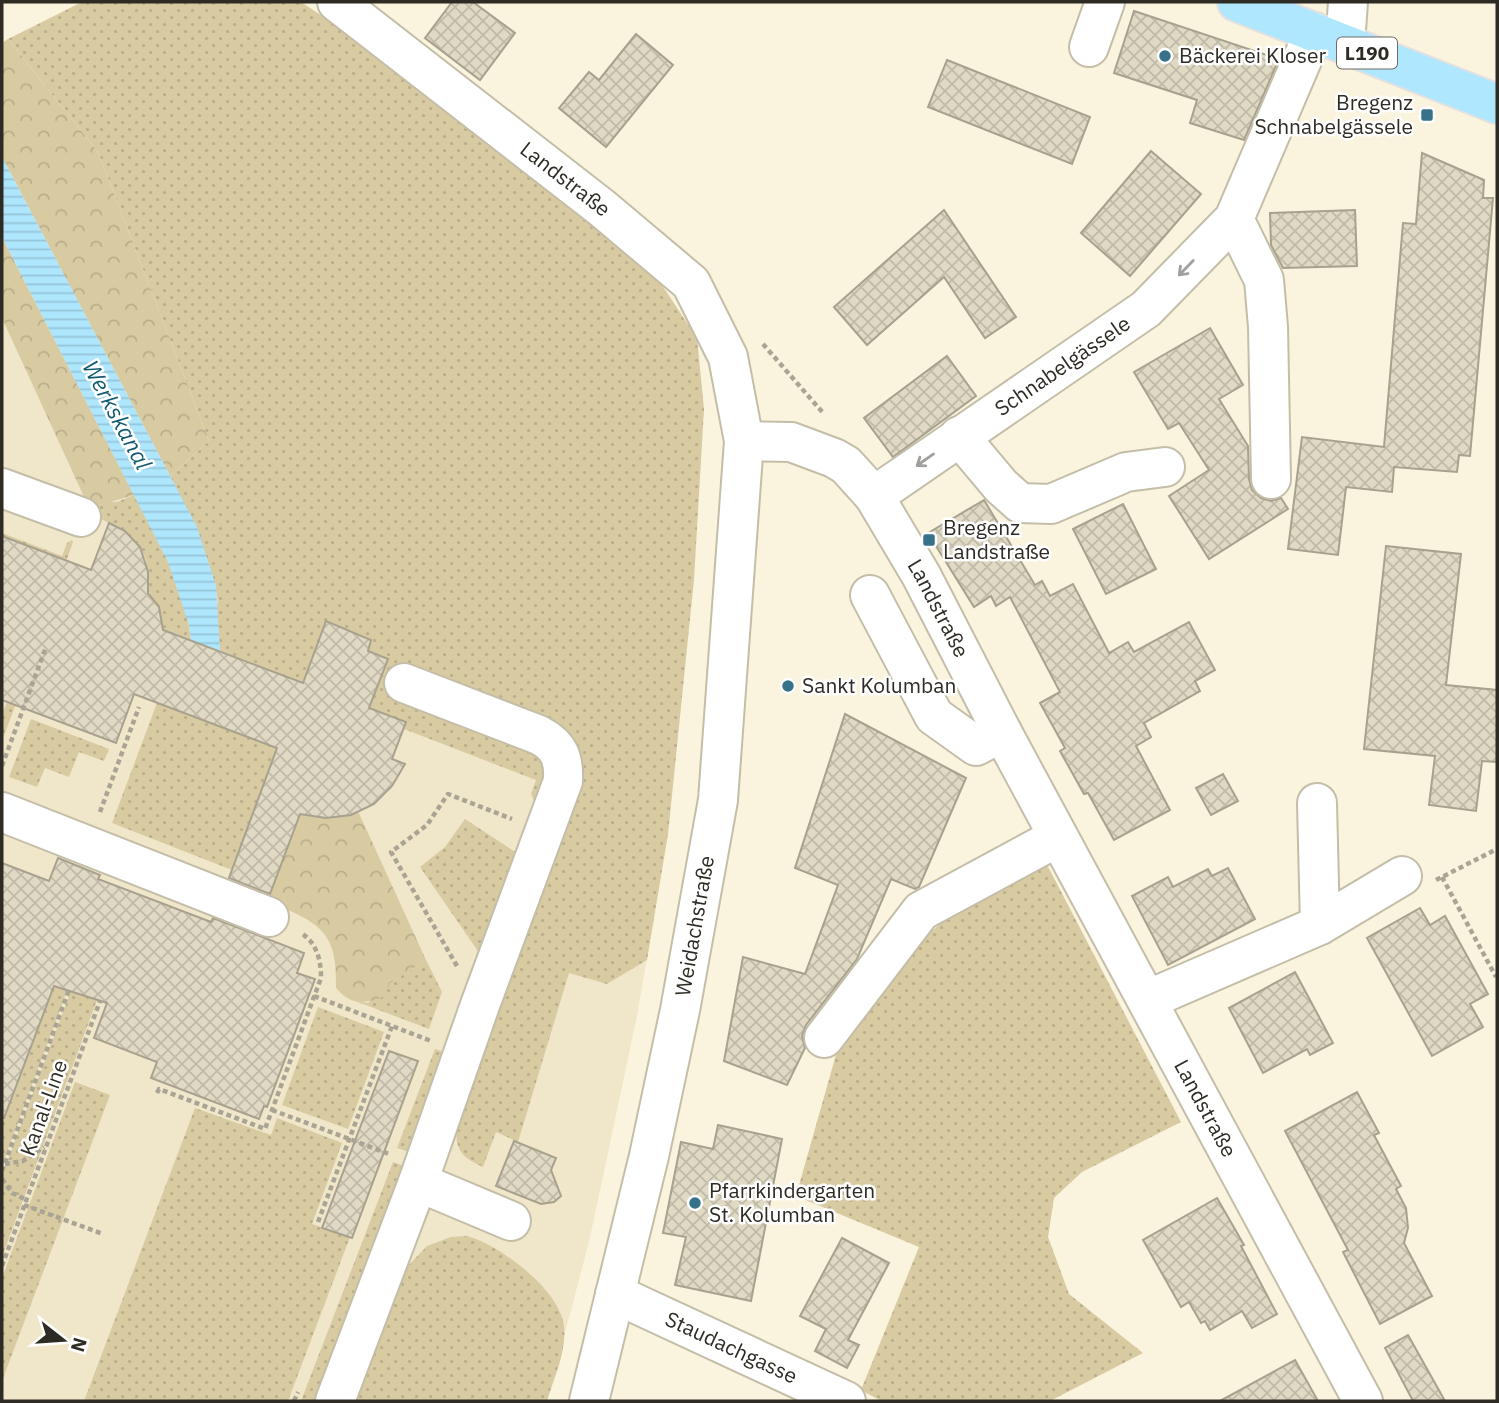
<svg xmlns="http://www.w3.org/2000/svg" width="1499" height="1403" font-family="'IBM Plex Sans',sans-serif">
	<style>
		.built { fill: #f0e7ca }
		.grass { fill: url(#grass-dots) }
		.forest { fill: url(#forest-crowns) }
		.water { fill: url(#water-rules) }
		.building { fill: url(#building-cross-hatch); stroke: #a7a18d; stroke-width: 2 }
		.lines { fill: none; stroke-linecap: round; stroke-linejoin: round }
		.minor-casing { stroke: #c4bea9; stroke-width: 42 }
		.major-casing { stroke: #e2e1e0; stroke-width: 42 }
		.path { stroke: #a9a494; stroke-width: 4.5; stroke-dasharray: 5 3.5; stroke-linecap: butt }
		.minor { stroke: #fff; stroke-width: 38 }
		.major { stroke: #afe8fe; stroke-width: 38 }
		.oneway { stroke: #a0a09c }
		.poi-dot { fill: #367289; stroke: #fff; stroke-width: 2.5 }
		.labels { text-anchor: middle; stroke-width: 5; stroke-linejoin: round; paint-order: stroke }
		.shield { fill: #fff; stroke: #6c6b65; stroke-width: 2 }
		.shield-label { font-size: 19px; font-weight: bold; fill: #2d2b23 }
		.poi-label { font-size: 21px; fill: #2d2b23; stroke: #fff; text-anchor: start }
		.street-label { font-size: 21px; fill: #2d2b23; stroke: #fff }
		.water-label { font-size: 23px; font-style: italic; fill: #115970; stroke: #fff }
	</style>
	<defs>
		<pattern id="grass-dots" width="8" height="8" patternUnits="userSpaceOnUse" patternTransform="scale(1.75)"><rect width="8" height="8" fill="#d8cba2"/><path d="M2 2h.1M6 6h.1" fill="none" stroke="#baae8b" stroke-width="1.8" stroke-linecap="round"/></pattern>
		<pattern id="forest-crowns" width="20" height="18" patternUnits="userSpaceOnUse" patternTransform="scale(1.75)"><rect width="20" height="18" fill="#d8cba2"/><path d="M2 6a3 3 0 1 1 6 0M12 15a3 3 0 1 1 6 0" fill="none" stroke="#baae8b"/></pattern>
		<pattern id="water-rules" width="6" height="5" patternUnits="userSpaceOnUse" patternTransform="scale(1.75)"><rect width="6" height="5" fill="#aee6fe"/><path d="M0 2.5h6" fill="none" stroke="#96c5d9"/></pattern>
		<pattern id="building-cross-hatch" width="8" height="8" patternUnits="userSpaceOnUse" patternTransform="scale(1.75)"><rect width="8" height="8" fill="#e0d9c4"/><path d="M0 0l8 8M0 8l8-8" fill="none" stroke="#c0baa8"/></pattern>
	</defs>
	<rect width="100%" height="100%" fill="#faf3de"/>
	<polygon class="built" points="2,318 26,368 132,496 172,474 694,579 668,834 637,1016 589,1242 547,1401 2,1401"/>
	<g class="grass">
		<path d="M82,2H301L439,93L563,192L660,282L697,338L704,409L694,579L668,834L647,960L607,984L569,973L518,1142L496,1132L483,1167C463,1158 454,1150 457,1127L581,768L463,717L551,761L538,801H534L531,794L536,780L404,729L406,722L369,708L388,659L368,651L371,640L326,621L303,683L220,651L216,609L218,601C210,555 191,517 170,476L209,441L98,152L8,39Z"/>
		<path d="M134,495C158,540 186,589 191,640L160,628L161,615L149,592L146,560L140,547L125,531L97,517L85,499L117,502Z"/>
		<polygon points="2,533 62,556 67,543 72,540 73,542 47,615 41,613 61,558 2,536"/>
		<polygon points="29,642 38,645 2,741 2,715"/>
		<polygon points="157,703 277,748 232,870 112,823"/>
		<polygon points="31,719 109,749 104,761 79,752 69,777 45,768 37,787 9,777"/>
		<polygon points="465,819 520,855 482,957 420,867 445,847"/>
		<polygon points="1042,855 1181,1122 1082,1172 1054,1198 1048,1237 1069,1294 1143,1353 1050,1401 881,1401 861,1390 919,1247 796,1196 837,1051 907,950 1007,872"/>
		<polygon points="68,951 80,956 3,1163 2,1125"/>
		<polygon points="426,960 442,992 429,1029 355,1001 368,1003 389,984"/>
		<polygon points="71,991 97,1000 2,1257 2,1176"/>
		<polygon points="318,1007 384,1032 348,1129 282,1105"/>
		<polygon points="435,1049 446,1053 409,1152 397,1148"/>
		<polygon points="75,1082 110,1095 2,1381 2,1278"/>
		<polygon points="195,1108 271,1135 277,1118 342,1143 312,1224 350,1237 288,1401 84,1401"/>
		<polygon points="393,1162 404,1166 315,1401 301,1401"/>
		<path d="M467,1236C500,1245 560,1290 564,1326C567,1351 554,1378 547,1401H355L407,1267L427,1246L451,1237Z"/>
	</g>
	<g class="forest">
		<polygon points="8,39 98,152 209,441 170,476 2,157 2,43"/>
		<polygon points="2,237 134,495 100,505 85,499 2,318"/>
		<path d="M358,811L426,960L389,984L385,996C366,1004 351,1006 336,988C338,928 317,923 268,901L300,814C320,817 339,820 358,811Z"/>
	</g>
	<polygon class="water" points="2,157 197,527 216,586 220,651 191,640 189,625 168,562 2,237"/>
	<g class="building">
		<polygon points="452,2 473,2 515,33 480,80 425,38"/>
		<polygon points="1134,11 1279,59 1244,140 1190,123 1197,100 1114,73"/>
		<polygon points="636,34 673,65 606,147 559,108 589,72 599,80"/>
		<polygon points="947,60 1090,117 1072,164 928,107"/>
		<polygon points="1151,151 1201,194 1130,276 1081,233"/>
		<polygon points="1422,153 1484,180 1483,198 1493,198 1470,456 1459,455 1457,472 1394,467 1392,492 1346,487 1338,555 1288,549 1302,437 1384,447 1403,223 1416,224"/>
		<polygon points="944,210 1016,317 985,338 944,277 867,345 834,307"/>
		<polygon points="1355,210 1357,266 1283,268 1271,245 1270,213"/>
		<polygon points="1210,328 1243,385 1219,399 1248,446 1249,479 1252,490 1261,498 1271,501 1281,498 1288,509 1209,559 1169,496 1209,470 1179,423 1168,429 1134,372"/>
		<polygon points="947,356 976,396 893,457 864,418"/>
		<polygon points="984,500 1035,585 1042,581 1050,596 1073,584 1109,653 1128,642 1134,652 1189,622 1215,670 1195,681 1200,691 1144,723 1151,737 1136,746 1170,810 1114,840 1088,793 1084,794 1060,751 1065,748 1040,703 1060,692 1010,597 996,606 991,596 974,607 928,533"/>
		<polygon points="1123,504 1156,569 1106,594 1073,529"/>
		<polygon points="109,523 125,531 140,547 148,572 148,593 159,607 163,630 303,683 326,621 371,640 368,651 388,659 369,708 406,722 392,759 405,764 392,786 374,804 351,815 326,818 300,814 270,894 229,878 277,748 134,694 116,743 2,700 2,536 91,570"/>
		<polygon points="1386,546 1461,554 1446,685 1497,690 1497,762 1482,761 1476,811 1429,805 1435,756 1364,749"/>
		<polygon points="845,714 966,778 919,887 915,889 891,879 857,959 806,1025 802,1036 805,1048 787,1085 724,1061 743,957 805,974 838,885 795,868"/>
		<polygon points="1223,774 1238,801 1211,815 1196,788"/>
		<polygon points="58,858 100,875 98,879 211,922 213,918 304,953 297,973 315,979 267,1107 264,1106 259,1119 151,1078 157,1062 94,1038 107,1003 54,986 4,1118 2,1118 2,863 49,881"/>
		<polygon points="1228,868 1255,919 1168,965 1132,896 1168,877 1173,887 1208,869 1212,876"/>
		<polygon points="1420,908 1430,925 1445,916 1488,994 1470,1004 1483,1027 1432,1056 1367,938"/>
		<polygon points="1295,972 1333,1043 1310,1055 1307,1049 1263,1073 1229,1008"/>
		<polygon points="389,1051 418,1061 352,1238 322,1228"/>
		<polygon points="1357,1092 1379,1133 1374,1135 1401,1186 1396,1189 1406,1208 1408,1228 1404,1243 1432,1296 1380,1324 1343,1252 1348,1250 1285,1131"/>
		<polygon points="718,1125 782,1139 751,1301 675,1285 686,1237 663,1233 681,1142 713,1149"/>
		<polygon points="514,1141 556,1158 551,1170 561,1196 554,1202 541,1204 496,1186"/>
		<polygon points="1217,1198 1244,1245 1241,1246 1277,1314 1252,1328 1242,1311 1210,1330 1205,1321 1201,1323 1189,1302 1181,1307 1143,1240"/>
		<polygon points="842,1238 889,1263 848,1340 859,1345 847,1368 815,1351 826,1329 800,1316"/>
		<polygon points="1408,1335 1445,1401 1413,1401 1385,1348"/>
		<polygon points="1295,1360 1318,1401 1220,1401"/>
	</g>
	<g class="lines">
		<g class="minor-casing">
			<g id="minor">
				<path id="s1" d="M337,2L602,208L691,283L728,357L744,441L718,800L680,1010L649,1156L589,1401"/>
				<polyline points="1345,44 1348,2"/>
				<polyline points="1089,47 1105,2"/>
				<polyline points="1234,219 1264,280 1268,327 1271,479"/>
				<polyline points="959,436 1001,486 1020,503 1051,504 1126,472 1165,467"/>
				<path id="s2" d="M744,441L791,442L834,458L846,465L874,496L921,575L1002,732L1363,1401"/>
				<polyline points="2,488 81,517"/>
				<path id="s3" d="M874,496L1146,309L1234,219L1314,32"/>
				<polyline points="870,595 934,716 976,746 1002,732"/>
				<path d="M404,683L539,735C560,746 564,759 563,781L480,1005L418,1182"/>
				<polyline points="1317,803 1320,925"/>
				<polyline points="2,812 269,917"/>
				<polyline points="1147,1000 1320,925 1402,876"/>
				<polyline points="824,1038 921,911 1058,837"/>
				<path id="s4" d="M615,1294L846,1401"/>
				<polyline points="335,1401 418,1182 511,1221"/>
			</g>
		</g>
		<g class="major-casing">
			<polyline id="major" points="1237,2 1497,104"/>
		</g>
		<g class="path">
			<polyline points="763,344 824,414"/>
			<polyline points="2,766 46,647"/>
			<polyline points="100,812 139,707"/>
			<polyline points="1442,877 1496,977"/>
			<polyline points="1436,880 1497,849"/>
			<polyline points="457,966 391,852 427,825 448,794 512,819"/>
			<polyline points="314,996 431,1041"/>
			<path d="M157,1093L159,1089L265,1129L321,978C321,960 317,943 301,933"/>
			<polyline points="272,1110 389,1154"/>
			<polyline points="5,1164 23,1161 44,1147"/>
			<polyline points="2,1171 69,990"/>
			<polyline points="2,1179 12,1193 27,1200"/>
			<polyline points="24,1205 103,1234"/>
			<polyline points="318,1222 392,1026"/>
			<polyline points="2,1266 100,1001"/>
			<polyline points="294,1401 298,1392"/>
		</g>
		<use href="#minor" class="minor"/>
		<use href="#major" class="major"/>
	</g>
	<defs><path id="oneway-shaft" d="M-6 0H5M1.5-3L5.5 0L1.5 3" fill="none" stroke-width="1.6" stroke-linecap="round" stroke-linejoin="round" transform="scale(1.75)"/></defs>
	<g class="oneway">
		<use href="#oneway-shaft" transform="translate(1186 268) rotate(134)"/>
		<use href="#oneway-shaft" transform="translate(925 460) rotate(145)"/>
	</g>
	<g class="poi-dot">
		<circle cx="1165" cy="56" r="7"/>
		<rect x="1420" y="108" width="14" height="14" rx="3.5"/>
		<rect x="922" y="533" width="14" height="14" rx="3.5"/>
		<circle cx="788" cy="686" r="7"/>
		<circle cx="695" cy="1203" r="7"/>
	</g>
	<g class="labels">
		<rect class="shield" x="1337" y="37.5" width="60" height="31" rx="5"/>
		<g class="shield-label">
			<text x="1367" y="60">L190</text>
		</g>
		<g class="poi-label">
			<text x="1179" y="63">Bäckerei Kloser</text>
			<text x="1413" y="110" text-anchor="end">Bregenz<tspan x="1413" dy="24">Schnabelgässele</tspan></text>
			<text x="943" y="535">Bregenz<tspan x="943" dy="24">Landstraße</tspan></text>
			<text x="802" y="693">Sankt Kolumban</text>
			<text x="709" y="1198">Pfarrkindergarten<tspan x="709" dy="24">St. Kolumban</tspan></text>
		</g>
		<g class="street-label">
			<text dy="7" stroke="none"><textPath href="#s1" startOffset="289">Landstraße</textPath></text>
			<text dy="7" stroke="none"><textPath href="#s3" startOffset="229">Schnabelgässele</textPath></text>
			<text dy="7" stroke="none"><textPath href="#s2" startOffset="278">Landstraße</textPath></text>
			<text transform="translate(695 926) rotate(-80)" y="7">Weidachstraße</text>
			<text transform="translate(44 1108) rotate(-70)" y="7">Kanal-Line</text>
			<text dy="7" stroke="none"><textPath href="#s2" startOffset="845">Landstraße</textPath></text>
			<text dy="7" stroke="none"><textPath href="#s4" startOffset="128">Staudachgasse</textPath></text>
		</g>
		<g class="water-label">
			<text transform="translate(117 415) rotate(62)" y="8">Werkskanal</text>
		</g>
	</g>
	<rect width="1499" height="1403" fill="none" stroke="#2d2b23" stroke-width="7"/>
	<g transform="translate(63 1340) rotate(107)" stroke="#ffffff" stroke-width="5" paint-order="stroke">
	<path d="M0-5L12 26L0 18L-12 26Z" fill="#2d2b23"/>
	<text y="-10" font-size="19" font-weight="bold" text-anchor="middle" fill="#2d2b23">N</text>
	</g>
</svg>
